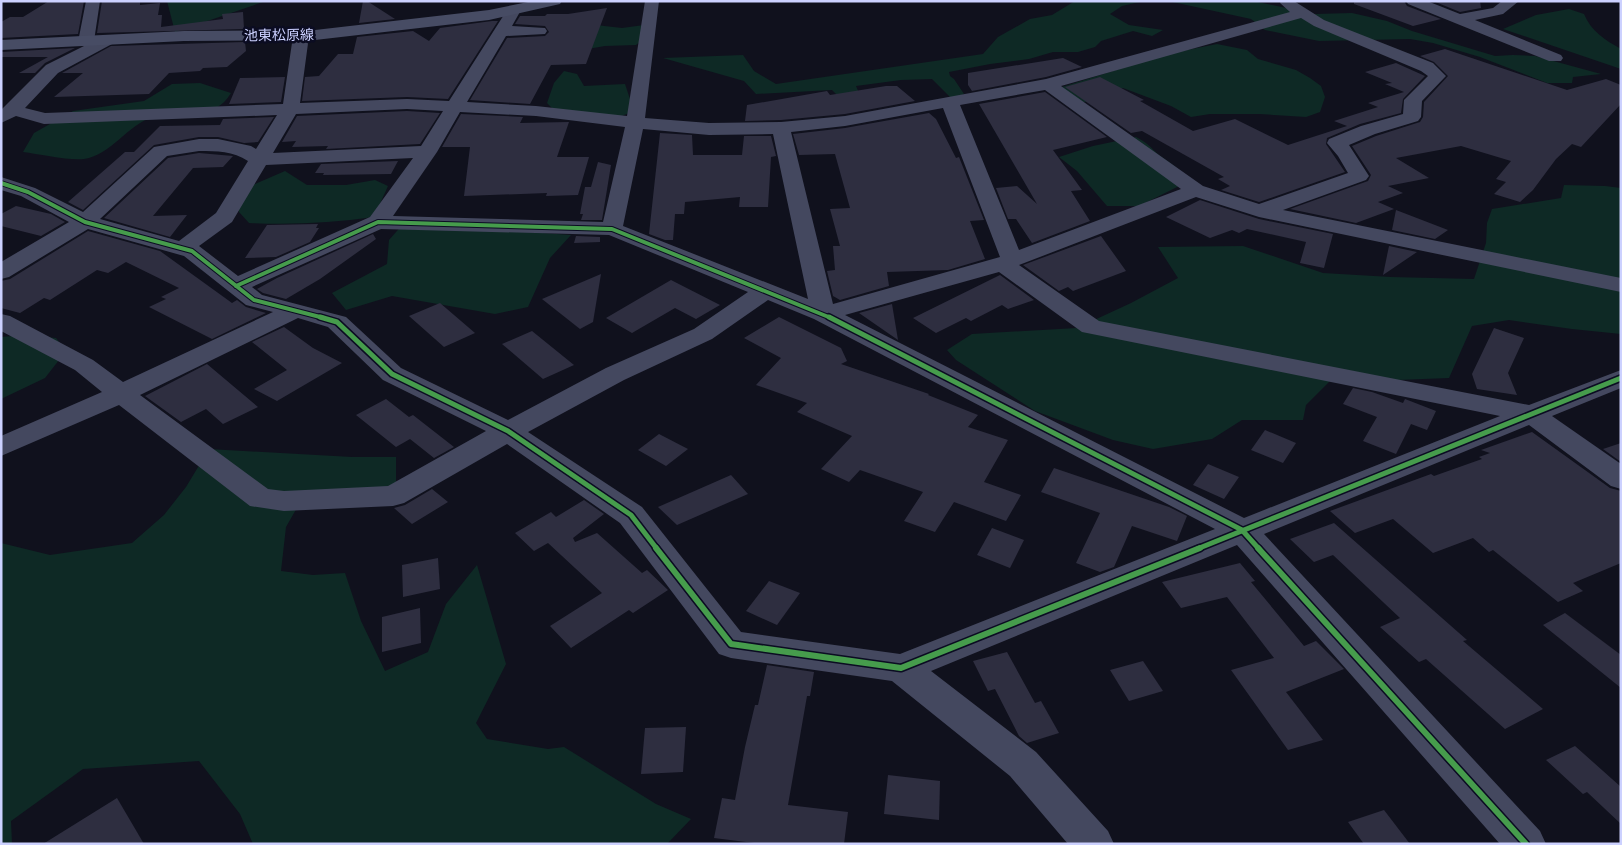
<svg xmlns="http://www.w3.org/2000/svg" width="1622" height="845" font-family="Overpass,'Noto Sans JP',sans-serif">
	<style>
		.green { fill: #0e2925 }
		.building { fill: #2e2e40 }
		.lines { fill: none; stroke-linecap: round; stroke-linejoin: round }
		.street { fill: #44485f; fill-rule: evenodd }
		.secondary { fill: #474c64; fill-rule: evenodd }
		.cycleway-far2-casing { stroke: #0b0c22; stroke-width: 6 }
		.cycleway-far1-casing { stroke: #0b0c22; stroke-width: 8 }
		.cycleway-casing { stroke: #0b0c22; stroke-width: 9 }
		.cycleway-far2 { stroke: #469c4c; stroke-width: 4 }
		.cycleway-far1 { stroke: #469c4c; stroke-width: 5 }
		.cycleway { stroke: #469c4c; stroke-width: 6 }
		.labels { text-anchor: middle; stroke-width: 5; stroke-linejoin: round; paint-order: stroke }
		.far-street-label { font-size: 14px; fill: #ccd1ff; stroke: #0b0c22 }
	</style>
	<rect width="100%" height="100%" fill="#10111d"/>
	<g class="green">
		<polygon points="167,1 266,1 175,32"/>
		<polygon points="1075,1 1144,1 1122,6 1110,14 1129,25 1163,30 1152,36 1133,31 1101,41 1095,47 1078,52 1053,52 1029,59 990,64 949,72 950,76 954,79 964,94 952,99 932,79 901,80 856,86 859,93 851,109 832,90 756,94 744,81 663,58 743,55 754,71 776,84 983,54 998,37 1030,19 1052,15"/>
		<polygon points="1168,1 1253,1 1315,14 1352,13 1387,21 1412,31 1495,56 1513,55 1535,56 1601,74 1573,77 1572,83 1547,83 1480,57 1433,43 1410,39 1319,41 1265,30 1251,19"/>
		<path d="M1569,9L1584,14C1591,31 1605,40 1621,49V69L1503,29L1536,15Z"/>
		<polygon points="587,24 622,28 644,25 647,36 636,45 605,46 582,50"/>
		<polygon points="1217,44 1247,50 1258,59 1296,70 1310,78 1321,86 1325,97 1320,112 1306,117 1260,114 1210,114 1191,117 1171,106 1123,88 1082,103 1062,87 1167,54"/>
		<polygon points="564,71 577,74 584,86 625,84 632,105 629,113 612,120 557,113 547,103 554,83"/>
		<path d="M200,83L231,93C214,123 180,108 155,116C126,125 112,155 84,159C70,161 39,154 23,152L34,133L73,111L144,101L172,84Z"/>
		<path d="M1136,137C1148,143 1150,147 1159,155C1169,162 1177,167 1185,176V183L1139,206H1107L1077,171L1059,157L1093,146Z"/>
		<path d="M285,171L307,185H346L375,180L388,186L374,217C332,223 291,225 249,223L239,212L236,199L255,184Z"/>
		<polygon points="1564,185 1605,186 1621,188 1621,334 1572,329 1509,320 1472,326 1449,378 1397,380 1339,372 1306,405 1303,420 1242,420 1212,439 1153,449 1113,440 1035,411 956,360 947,350 972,334 1077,328 1131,303 1178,278 1158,247 1243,246 1323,273 1391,277 1474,279 1486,243 1487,223 1492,209 1561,198"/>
		<polygon points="404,223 571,235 550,258 528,307 495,314 392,296 346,310 332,293 387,264 389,240"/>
		<polygon points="24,335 56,338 66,351 45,378 1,399 1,337"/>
		<polygon points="209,449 352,457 396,457 396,485 298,506 286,527 281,571 313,575 345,573 361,621 385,671 428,652 446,604 477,565 506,664 476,723 487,739 548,749 564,747 656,804 691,819 667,844 253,844 240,814 199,761 83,769 11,821 12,844 1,844 1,543 50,555 132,543 164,515 186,487"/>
	</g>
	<g class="building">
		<polygon points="49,1 84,1 78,34 1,38 1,22 10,17 23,17"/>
		<polygon points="102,1 140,1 140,5 160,3 158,15 162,15 161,27 223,19 222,14 243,12 244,29 97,33"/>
		<polygon points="363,1 367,1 395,19 359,23"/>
		<polygon points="1354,1 1404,1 1407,6 1441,19 1413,26 1354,4"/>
		<polygon points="1433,1 1480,1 1481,8 1460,12"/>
		<polygon points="607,8 586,64 551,65 530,104 470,100 507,38 545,36 549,32 545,26 515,24 520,16 545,16 547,14 568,14"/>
		<polygon points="492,21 498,21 448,99 407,97 302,101 305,77 319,76 338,54 353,54 357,37 413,31 429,41 440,28"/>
		<polygon points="245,42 246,51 227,67 203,68 200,71 169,73 149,94 54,97 83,73 62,73 111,46"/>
		<polygon points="75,48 45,63 35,73 19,73 48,57 1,57 1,52"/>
		<polygon points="1445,49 1567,90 1606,79 1621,85 1621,104 1581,147 1572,144 1556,159 1533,190 1520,202 1494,194 1506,182 1496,179 1511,161 1461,146 1396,158 1429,178 1388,186 1403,193 1378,202 1394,209 1356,223 1290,209 1368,181 1371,175 1352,146 1376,136 1420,122 1423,117 1424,102 1448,76 1434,62 1420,56"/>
		<polygon points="1063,58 1082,67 1046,77 972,91 968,85 968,73"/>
		<polygon points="1396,63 1425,76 1403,99 1401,113 1360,124 1327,138 1326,144 1345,172 1259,202 1221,190 1230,186 1218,179 1224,177 1142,131 1131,133 1065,87 1100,77 1144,100 1140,101 1193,131 1235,119 1288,145 1347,126 1334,121 1378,107 1368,103 1404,92 1385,84 1392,83 1365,72"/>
		<polygon points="285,77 281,102 229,104 240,78"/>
		<polygon points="886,86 897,86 915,101 845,114 781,120 745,121 747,105 827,91 830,95"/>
		<polygon points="1045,92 1107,137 1053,150 1082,190 1071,191 1090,221 1032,243 1016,219 1008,219 996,188 1017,186 1037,204 979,104"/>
		<polygon points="407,111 440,113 420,144 326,149 328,146 292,147 296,141 282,142 297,116"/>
		<polygon points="929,113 936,119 956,158 959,157 984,220 970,221 985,259 948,270 887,272 889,286 840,300 833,296 827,271 835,270 833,246 840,246 830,209 850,208 835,154 799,155 793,134 845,128"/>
		<polygon points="461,114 523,117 520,123 569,122 557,157 589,157 578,195 546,196 547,193 464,196 470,147 442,147"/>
		<polygon points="274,117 258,142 244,143 218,137 199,137 154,145 83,210 68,202 125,152 134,152 160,126 220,125 223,119"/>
		<polygon points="660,133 692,135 693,155 742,155 744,136 771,136 776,156 771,157 768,207 739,207 740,197 685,202 684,214 675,214 673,240 665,240 649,234"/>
		<polygon points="199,153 233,156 223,167 193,168 153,216 187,215 170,237 104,218 168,158"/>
		<polygon points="398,161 391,174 323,175 324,173 315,173 321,164"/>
		<polygon points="598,162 611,165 602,220 581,220 583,214 580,214 585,187 591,187"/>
		<polygon points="1200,200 1259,219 1333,234 1324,268 1300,263 1306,242 1247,229 1239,233 1232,230 1210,238 1166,217"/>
		<polygon points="16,206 51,214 65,222 41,236 1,226 1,214"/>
		<polygon points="1396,210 1448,230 1435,239 1392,230"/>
		<polygon points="318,224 316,228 319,228 310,242 276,257 245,258 267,225"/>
		<polygon points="88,231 160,251 232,303 237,300 246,307 266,313 212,339 149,307 166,299 161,297 179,288 126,262 108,273 97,270 50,300 44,298 20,313 1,308 1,281 10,279"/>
		<polygon points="373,234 376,239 320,279 286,299 263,293 257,289 277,278"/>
		<polygon points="576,236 600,237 600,242 574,243"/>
		<polygon points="1101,236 1126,271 1073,291 1068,287 1059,291 1023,265"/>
		<polygon points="1389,246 1417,252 1383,275"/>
		<polygon points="601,274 593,322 580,329 542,299"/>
		<polygon points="1000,275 1034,300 1008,309 1002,305 971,321 966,318 936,333 913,318"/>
		<polygon points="671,280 720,305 696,319 675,308 632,333 606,318"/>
		<polygon points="440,303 475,333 444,347 409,316"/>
		<polygon points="892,304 898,340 859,313"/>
		<polygon points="779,317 841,348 847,361 841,364 929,394 928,395 978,415 968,427 1008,440 984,482 1021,495 1006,521 954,502 935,532 904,521 923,492 860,470 849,482 821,469 852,436 797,412 807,403 756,385 781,358 744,338"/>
		<polygon points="284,327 313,348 342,363 277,401 254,389 287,370 252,342"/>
		<polygon points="1494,328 1524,338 1508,373 1517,395 1477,389 1472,374"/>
		<polygon points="532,331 574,365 543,379 502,344"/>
		<polygon points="207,364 258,407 223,424 206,409 181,422 145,396"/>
		<polygon points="1353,388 1372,392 1403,403 1405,399 1436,411 1427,430 1411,424 1396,454 1363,441 1377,417 1343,404"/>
		<polygon points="386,399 409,417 413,415 454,447 434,458 410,439 396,447 356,415"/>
		<polygon points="1265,430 1296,443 1283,463 1251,450"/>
		<polygon points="1532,432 1610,488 1621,491 1621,563 1573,583 1583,591 1558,602 1493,550 1489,552 1473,538 1433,553 1393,519 1355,533 1330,511 1431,474 1434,476 1482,459 1479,457 1490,453 1481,450"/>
		<polygon points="659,434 688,449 666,466 638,450"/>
		<polygon points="1621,443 1621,462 1603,449"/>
		<polygon points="1208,464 1239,477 1224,499 1193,485"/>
		<polygon points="1054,468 1169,507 1187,516 1177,541 1132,526 1114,567 1100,572 1076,563 1100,513 1041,492"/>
		<polygon points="731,475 748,494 677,525 658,507"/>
		<polygon points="432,489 448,502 412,524 394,508 405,505"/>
		<polygon points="584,500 604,514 573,538 575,542 597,533 642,573 647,570 668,590 633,613 629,610 571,648 550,626 602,593 548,543 534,551 515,533 551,512 556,517"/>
		<polygon points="1334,523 1467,640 1463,641 1543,709 1505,729 1426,659 1419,662 1380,627 1400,618 1333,555 1314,562 1290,539"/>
		<polygon points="992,528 1024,540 1010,568 977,555"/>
		<polygon points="438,558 440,589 403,597 402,565"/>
		<polygon points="1240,563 1255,581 1251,582 1304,646 1316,641 1344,669 1286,692 1323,740 1288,750 1231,670 1274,658 1227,597 1181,608 1162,582"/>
		<polygon points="769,581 800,593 777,625 746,611"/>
		<polygon points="420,608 421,643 382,652 382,617"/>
		<polygon points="1565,613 1621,655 1621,688 1543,625"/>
		<polygon points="1007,652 1035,703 1041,701 1059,733 1027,743 1019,736 995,689 988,691 973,661"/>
		<polygon points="1143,661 1163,691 1129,701 1110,670"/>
		<polygon points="767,665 814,672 810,696 807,696 788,805 848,812 844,844 762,844 714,838 722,798 735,800 745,747 755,705 758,705"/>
		<polygon points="686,727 683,772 641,774 645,728"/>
		<polygon points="1575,746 1621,787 1621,824 1587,792 1583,794 1546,760"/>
		<polygon points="888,775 940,781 939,820 884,814"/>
		<polygon points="117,798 144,844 43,844"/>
		<polygon points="1384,810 1410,844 1364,844 1348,822"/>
	</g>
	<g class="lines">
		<g class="street">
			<path d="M86,1H100L94,41L106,36L112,38L114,41L112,44L58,73L25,108L45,113L283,104L293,36L295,33H307L309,36L300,103L407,99L449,101L507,10L509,7H519L521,10L512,26L545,28L547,31L545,34L506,36L467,102L536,106L627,116L645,1H659L645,118L709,123L781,122L845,116L1046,79L1290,12L1280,3L1281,1H1294L1324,20L1433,63L1446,76L1422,101L1421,117L1418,121L1375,134L1349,145L1369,176L1366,180L1283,210L1621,278V292L1259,217L1196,197L1019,265L1099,321L1529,405L1621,370V388L1552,416L1621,464V489L1611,486L1529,425L1264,534L1540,831L1546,844H1500L1237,545L931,671L1036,752L1108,831L1114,844H1068L1010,776L892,681L731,658L719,654L620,523L507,444L404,503L393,506L284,511L250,506L119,405L1,456V436L102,392L75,370L1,331V314L10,316L93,360L123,382L273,312L246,305L184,256L88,229L9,277L1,279V262L69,222L21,196L1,190V177L35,188L83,212L154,147L199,139H218L251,146L256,149L277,115L44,124L16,116L1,123V110L46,65L84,46L78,42ZM1301,18L1314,26L1421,71L1428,76L1404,100L1403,114L1361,126L1329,139L1327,143L1338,156L1348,173L1259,204L1203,186L1061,86ZM1045,90L1181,189L1019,250L960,105ZM943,108L1000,257L833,304L791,132L845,126ZM407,109L443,111L421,146L273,153L296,114ZM460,112L536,116L625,127L603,222L393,216L437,152ZM643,129L709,135L773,134L808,299L623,226ZM199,151C217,151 233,151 248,161L216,213L179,241L100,219L167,156ZM413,158L370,217L238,276L199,246L232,222L266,165ZM381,229L609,235L748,292L694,329L606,368L508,420L401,368L346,317L262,295L252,287ZM999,272L1082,332L1500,416L1244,518L845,315ZM768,300L814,319L1215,529L900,654L741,632L642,507L528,432L624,380L712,339ZM298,318L328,327L383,380L486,431L388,486L284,491L268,489L140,395Z"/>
			<polygon points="1406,1 1427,1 1460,14 1493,8 1502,1 1519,1 1503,14 1475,20 1561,55 1563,58 1561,61 1549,61 1408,4"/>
		</g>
		<polygon class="secondary" points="533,1 562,1 560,4 489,20 315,40 184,41 1,50 1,40 184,31 315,30 489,10"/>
		<g class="cycleway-far2-casing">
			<g id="cycleway-far2">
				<polyline points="1,183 28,192 85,222 192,251 254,300 324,318"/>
				<polyline points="236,286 378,222 612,229 831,318"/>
			</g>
		</g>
		<g class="cycleway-far1-casing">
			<g id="cycleway-far1">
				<polyline points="320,317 337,322 392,374 508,431 631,515 657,549"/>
				<polyline points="829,317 1242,530 1259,549"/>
				<polyline points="1197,549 1621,378"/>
			</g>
		</g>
		<g class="cycleway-casing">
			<g id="cycleway">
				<polyline points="656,548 731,644 901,668 1200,548"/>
				<polyline points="1258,548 1526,844"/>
			</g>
		</g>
		<use href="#cycleway-far2" class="cycleway-far2"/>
		<use href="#cycleway-far1" class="cycleway-far1"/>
		<use href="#cycleway" class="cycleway"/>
	</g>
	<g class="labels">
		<g class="far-street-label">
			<text transform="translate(279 35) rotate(-1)" y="5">池東松原線</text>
		</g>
	</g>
	<rect width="1622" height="845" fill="none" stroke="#ccd1ff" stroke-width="5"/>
</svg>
